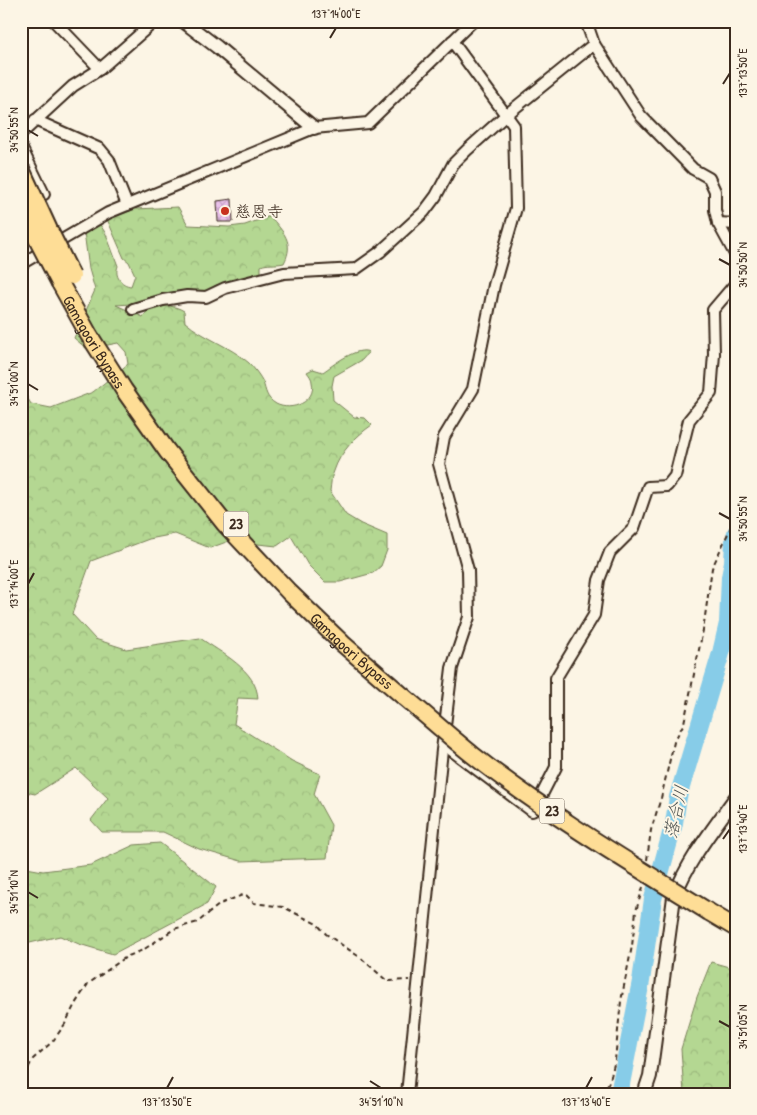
<svg xmlns="http://www.w3.org/2000/svg" width="757" height="1115" font-family="'Patrick Hand','Klee One',sans-serif">
	<style>
		.forest { fill: url(#forest-crowns); stroke: #788058 }
		.lines { fill: none; stroke-linecap: round; stroke-linejoin: round }
		.river { stroke: #87cce8; stroke-width: 18 }
		.building { fill: url(#building-cross-hatch); stroke: #3b2a1e }
		.minor-casing { stroke: #3b2a1e; stroke-width: 14 }
		.tertiary-casing { stroke: #3b2a1e; stroke-width: 16 }
		.trunk-casing { stroke: #3b2a1e; stroke-width: 20 }
		.path { stroke: #3b2a1e; stroke-width: 2; stroke-dasharray: 5 4; stroke-linecap: butt }
		.minor { stroke: #fcf5e5; stroke-width: 10 }
		.tertiary { stroke: #fcf5e5; stroke-width: 12 }
		.trunk { stroke: #fedd96; stroke-width: 16 }
		.trunk-bridge-casing { stroke: #3b2a1e; stroke-width: 20; stroke-linecap: butt }
		.trunk-bridge { stroke: #fedd96; stroke-width: 16 }
		.ticks { fill: none; stroke: #3b2a1e; stroke-width: 2 }
		.poi-dot { fill: #c8321e; stroke: #fcf5e5; stroke-width: 2 }
		.labels { text-anchor: middle; stroke-width: 4; stroke-linejoin: round; paint-order: stroke }
		.shield { fill: #fcf5e5; stroke: #75675a; stroke-width: 1 }
		.shield-label { font-size: 15px; font-weight: bold; fill: #3b2a1e }
		.poi-label { font-size: 16px; fill: #3b2a1e; stroke: #fcf5e5; text-anchor: start }
		.street-label { font-size: 16px; fill: #3b2a1e; stroke: #fcf5e5 }
		.water-label { font-size: 18px; font-style: italic; fill: #4e5250; stroke: #fcf5e5 }
		.neatline { fill: none; stroke: #3b2a1e; stroke-width: 2 }
		.ticks-label { font-size: 12px; text-anchor: middle; fill: #3b2a1e }
	</style>
	<defs>
		<pattern id="forest-crowns" width="20" height="18" patternUnits="userSpaceOnUse" patternTransform="scale(1.25)"><rect width="20" height="18" fill="#b4d792"/><path d="M2 6a3 3 0 1 1 6 0M12 15a3 3 0 1 1 6 0" fill="none" stroke="#9cb97d"/></pattern>
		<pattern id="building-cross-hatch" width="8" height="8" patternUnits="userSpaceOnUse" patternTransform="scale(1.25)"><rect width="8" height="8" fill="#e9c1ea"/><path d="M0 0l8 8M0 8l8-8" fill="none" stroke="#c9a6c8"/></pattern>
	</defs>
	<rect width="100%" height="100%" fill="#fcf5e5"/>
	<filter id="ink" filterUnits="userSpaceOnUse"><feTurbulence type="fractalNoise" baseFrequency=".02" numOctaves="2"/><feDisplacementMap in="SourceGraphic" scale="10" xChannelSelector="R" yChannelSelector="G"/><feConvolveMatrix kernelMatrix="1 2 1 2 8 2 1 2 1" color-interpolation-filters="sRGB"/></filter>
	<g filter="url(#ink)">
		<g class="forest">
			<path d="M178,207L188,225L229,227L245,225L270,216C283,232 295,242 284,263C276,265 267,263 261,266V275L216,285L206,292L164,295L131,304L116,305L143,317C145,315 146,312 148,310C156,303 175,305 184,311L185,322C205,339 230,346 249,363C254,368 260,376 263,382C266,391 266,398 276,404C291,412 317,402 312,382C312,378 309,375 307,372L313,369L323,372C333,365 357,346 369,352L362,360L334,376L332,386L333,400L354,417L365,418L372,425C356,436 340,452 334,471C331,477 331,484 330,491L346,515L361,524L387,535V550L381,566L373,573L340,582H325L308,565L291,536L277,546L229,541L210,548L175,534L149,539L91,561L72,614L95,639L126,649L200,638C221,653 257,670 258,699L238,698L234,724L292,761L320,774L314,794L331,825L327,858L241,861L199,849L163,832H102L91,820L108,798L76,768L35,794L21,791V387L31,404L51,408L93,392L128,364L126,352L118,343L87,349L74,338L95,290L89,269L84,232L99,223L106,234L118,266C114,276 121,285 131,286L135,275L129,262L124,258L107,219L136,209Z"/>
			<polygon points="160,843 216,887 207,904 113,954 79,944 60,936 21,945 21,867 43,871 91,865 134,845"/>
			<polygon points="711,962 736,969 736,1094 684,1094 681,1049 697,997"/>
		</g>
		<g class="lines">
			<polyline class="river" points="619,1094 641,981 653,899 674,823 678,797 721,653 728,623 730,577 733,562 734,541 736,533"/>
		</g>
		<polygon class="building" points="232,199 233,222 218,222 217,201"/>
		<g class="lines">
			<g class="minor-casing">
				<g id="minor">
					<polyline points="54,21 100,69"/>
					<polyline points="586,21 594,44 641,116 693,169 709,178 715,191 715,210 718,223 736,256"/>
					<polyline points="35,120 100,149 109,160 127,205"/>
					<polyline points="21,134 73,86 100,69 155,21"/>
					<polyline points="21,147 44,194 31,201"/>
					<polyline points="718,223 736,224"/>
					<polyline points="21,264 108,213 314,128 368,123 473,21"/>
					<polyline points="133,309 163,300 187,296 206,297 225,288 284,273 356,269 380,252 424,212 436,196 453,164 467,150 506,115 594,44"/>
					<polyline points="443,744 532,811 534,810 556,767 556,678 594,615 599,580 610,552 634,528 648,487 667,486 675,476 689,420 711,393 714,354 713,310 736,283"/>
					<polyline points="407,1094 442,750 452,668 469,617 468,570 439,464 444,437 473,389 494,285 516,208 514,126 452,41"/>
				</g>
			</g>
			<g class="tertiary-casing">
				<g id="tertiary">
					<polyline points="183,21 217,47 314,128"/>
					<path d="M644,1094L650,1076L674,897C688,860 713,829 736,797"/>
				</g>
			</g>
			<g class="trunk-casing">
				<g id="trunk">
					<path id="s1" d="M60,283L89,335L124,390L167,451L225,524L289,592L343,644L404,697"/>
					<polyline points="709,912 736,928"/>
				</g>
			</g>
			<g class="path">
				<polyline points="647,860 651,830 661,798 674,742 684,723 703,630 712,568 736,516"/>
				<polyline points="24,1094 26,1072 33,1059 53,1041 65,1024 75,1004 88,984 126,957 143,950 174,929 198,922 220,904 245,894 254,903 283,907 317,924 326,934 361,958 387,981 409,980"/>
				<polyline points="603,1094 610,1080 615,1060 621,1001 632,946 636,911 643,887"/>
			</g>
			<use href="#minor" class="minor"/>
			<use href="#tertiary" class="tertiary"/>
			<use href="#trunk" class="trunk"/>
			<g class="trunk-bridge-casing">
				<g id="trunk-bridge">
					<polyline points="21,169 49,230 72,276"/>
					<polyline points="21,198 35,225"/>
					<polyline points="25,216 60,283"/>
					<path d="M404,697C427,716 450,737 474,756C548,814 630,863 709,912"/>
				</g>
			</g>
			<use href="#trunk-bridge" class="trunk-bridge"/>
		</g>
	</g>
	<path class="ticks" d="M330,38L336,28M723,84L730,73M28,130L38,136M719,259L730,265M28,384L38,390M719,513L730,519M28,584L34,573M723,839L730,829M28,892L38,898M719,1021L730,1027M370,1081L381,1088M167,1088L173,1077M586,1088L592,1077"/>
	<circle class="poi-dot" cx="225" cy="211" r="5"/>
	<g class="labels">
		<g class="shield">
			<rect x="223.5" y="511.5" width="25" height="25" rx="4"/>
			<rect x="539.5" y="798.5" width="25" height="25" rx="4"/>
		</g>
		<g class="shield-label">
			<text x="236" y="529">23</text>
			<text x="552" y="816">23</text>
		</g>
		<g class="poi-label">
			<text x="235" y="217">慈恩寺</text>
		</g>
		<g class="street-label">
			<text dy="6" stroke="none"><textPath href="#s1" startOffset="68">Gamagoori Bypass</textPath></text>
			<text dy="6" stroke="none"><textPath href="#s1" startOffset="472">Gamagoori Bypass</textPath></text>
		</g>
		<g class="water-label">
			<text transform="translate(676 812) rotate(-77)" y="6">落合川</text>
		</g>
	</g>
	<rect width="757" height="1115" fill="none" stroke="#fcf5e5" stroke-width="55"/>
	<rect x="28" y="28" width="702" height="1060" class="neatline"/>
	<g class="ticks-label">
		<text x="336" y="18">137°14'00"E</text>
		<text transform="translate(743 73) rotate(-90)" y="4">137°13'50"E</text>
		<text transform="translate(14 130) rotate(-90)" y="4">34°50'55"N</text>
		<text transform="translate(743 265) rotate(-90)" y="4">34°50'50"N</text>
		<text transform="translate(14 384) rotate(-90)" y="4">34°51'00"N</text>
		<text transform="translate(743 519) rotate(-90)" y="4">34°50'55"N</text>
		<text transform="translate(14 584) rotate(-90)" y="4">137°14'00"E</text>
		<text transform="translate(743 829) rotate(-90)" y="4">137°13'40"E</text>
		<text transform="translate(14 892) rotate(-90)" y="4">34°51'10"N</text>
		<text transform="translate(743 1027) rotate(-90)" y="4">34°51'05"N</text>
		<text x="167" y="1106">137°13'50"E</text>
		<text x="381" y="1106">34°51'10"N</text>
		<text x="586" y="1106">137°13'40"E</text>
	</g>
</svg>
